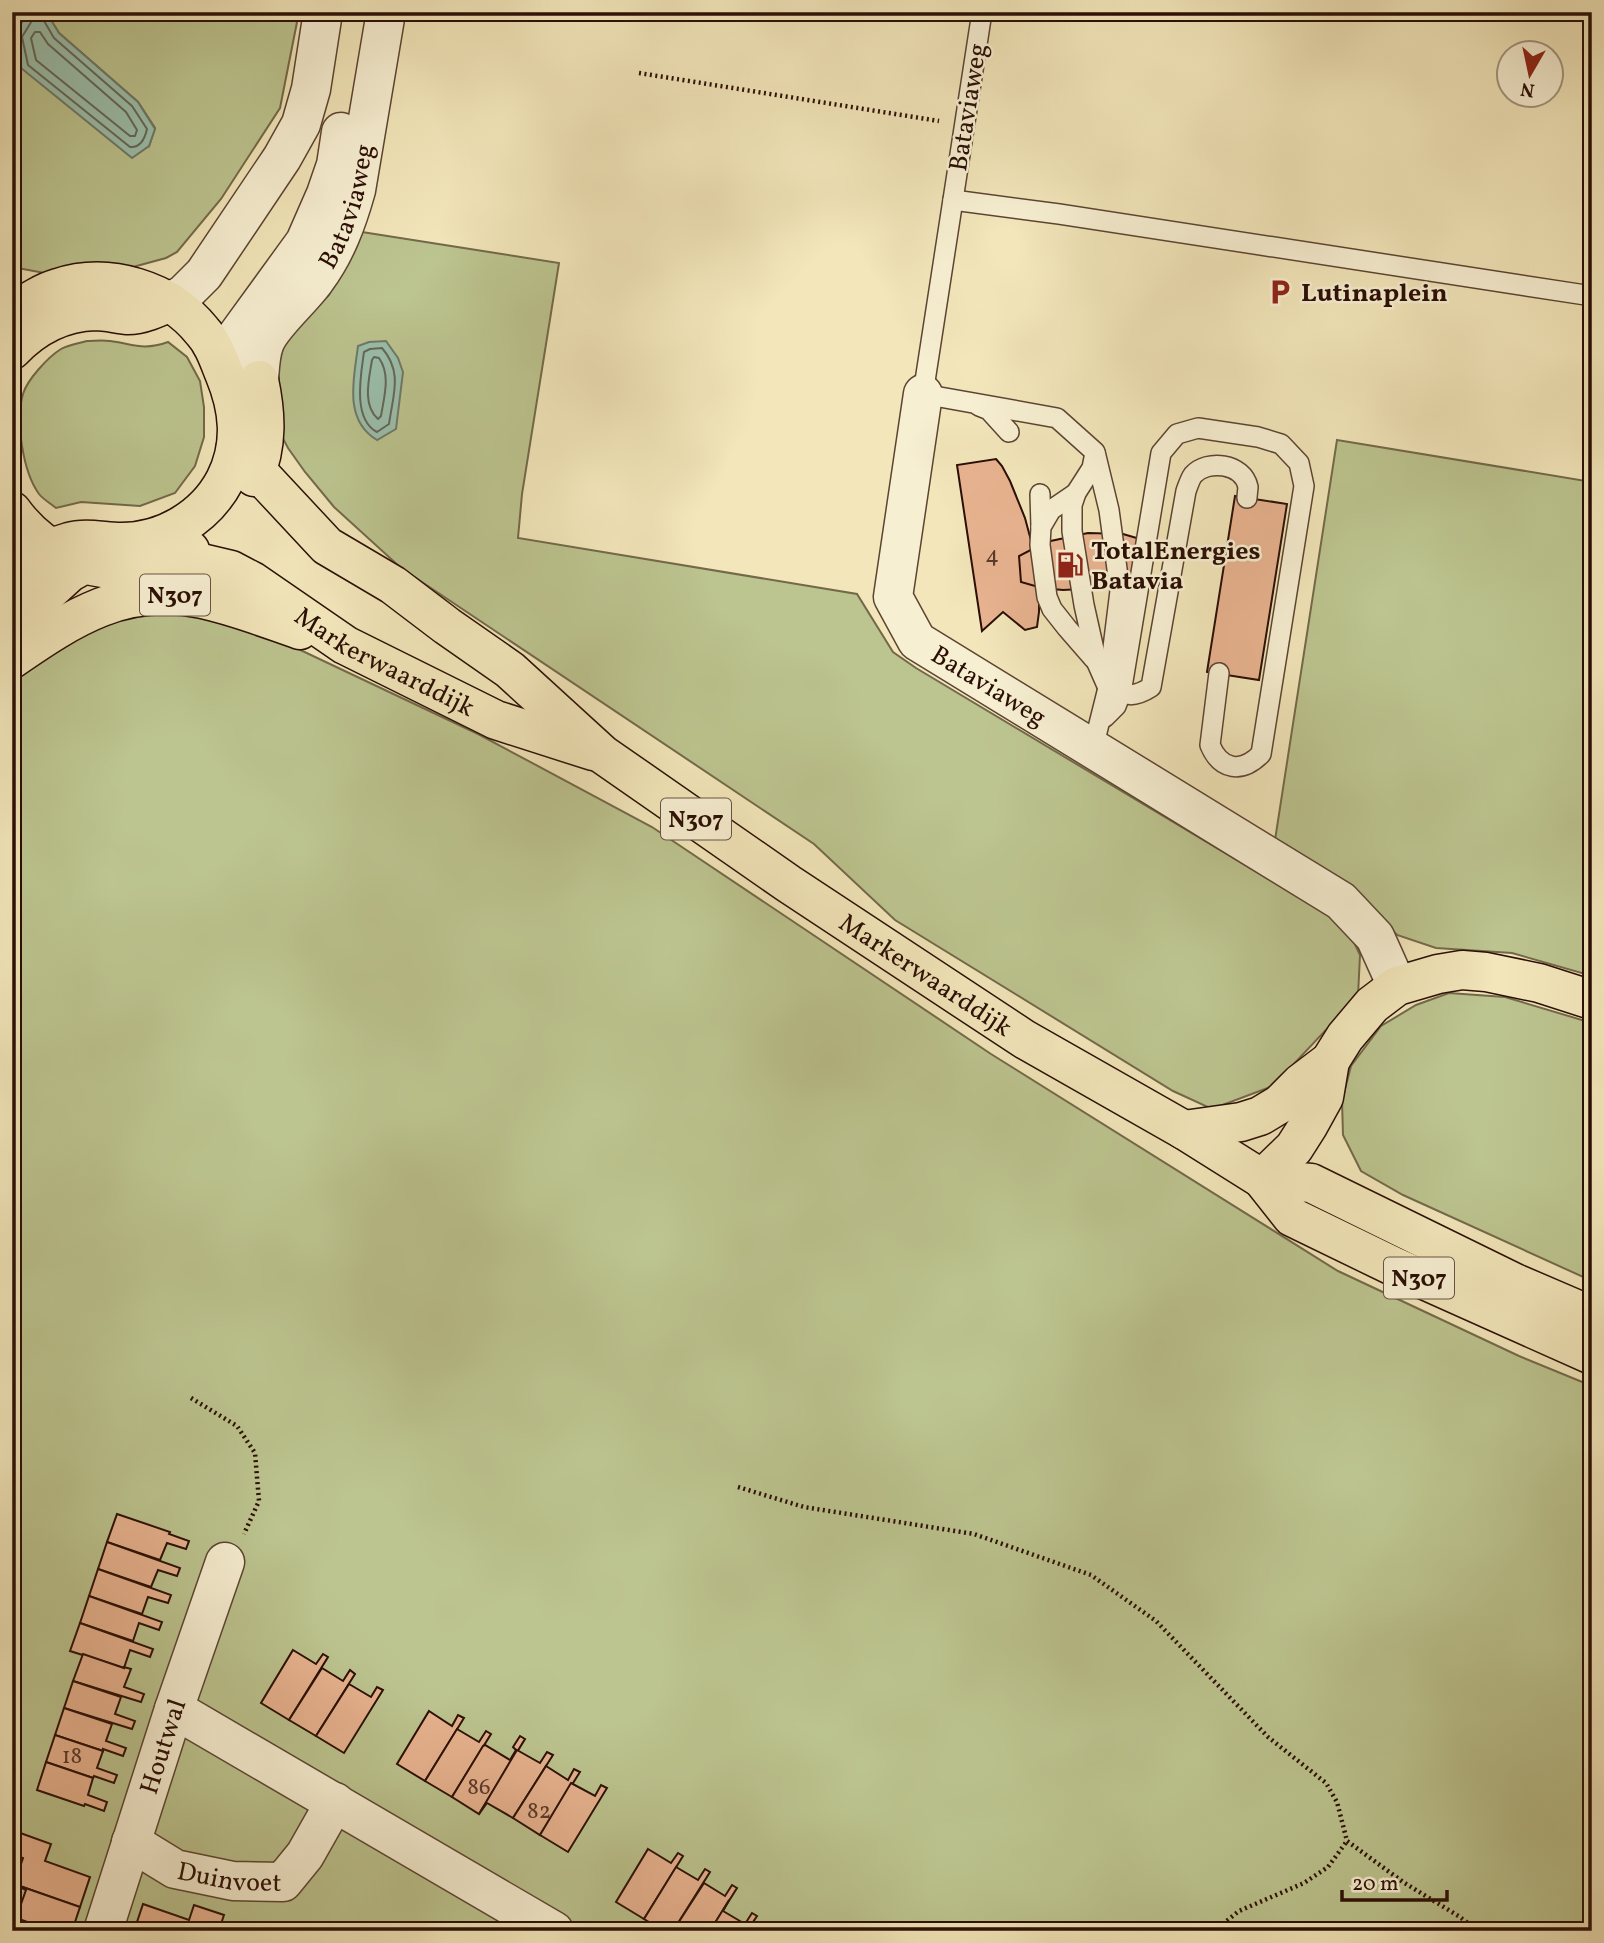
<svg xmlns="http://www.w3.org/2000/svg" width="1604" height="1943" font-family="Vollkorn,serif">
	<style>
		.green { fill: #bcc48f; stroke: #73694a; stroke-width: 2 }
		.water { fill: #9bc0ad; stroke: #6e796a; stroke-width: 2 }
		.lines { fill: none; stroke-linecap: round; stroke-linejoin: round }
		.shore { stroke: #626759; stroke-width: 2 }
		.building { fill: #e8b390; stroke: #2a0e05; stroke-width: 2 }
		.service-casing { stroke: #5c4432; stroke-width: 22 }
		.minor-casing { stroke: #5c4432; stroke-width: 41 }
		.primary-casing { stroke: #2a0e05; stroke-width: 41 }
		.path { stroke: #2a0e05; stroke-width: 4.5; stroke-dasharray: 2 3.5; stroke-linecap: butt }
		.service { stroke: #f7efd2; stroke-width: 19 }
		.minor { stroke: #f7efd2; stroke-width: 38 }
		.primary { stroke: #f2e6ba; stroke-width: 38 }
		.labels { text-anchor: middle; stroke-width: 5; stroke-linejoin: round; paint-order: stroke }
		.number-label { font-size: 23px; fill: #5a3728 }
		.shield { fill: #f7efd2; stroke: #685242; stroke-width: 2 }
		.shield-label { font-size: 24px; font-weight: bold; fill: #2a0e05 }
		.street-label { font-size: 26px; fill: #2a0e05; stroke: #f7efd2 }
		.poi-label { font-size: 26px; font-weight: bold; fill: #2a0e05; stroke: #f7efd2; text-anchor: start }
	</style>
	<rect width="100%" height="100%" fill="#f2e6ba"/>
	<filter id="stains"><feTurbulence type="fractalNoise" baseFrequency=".00286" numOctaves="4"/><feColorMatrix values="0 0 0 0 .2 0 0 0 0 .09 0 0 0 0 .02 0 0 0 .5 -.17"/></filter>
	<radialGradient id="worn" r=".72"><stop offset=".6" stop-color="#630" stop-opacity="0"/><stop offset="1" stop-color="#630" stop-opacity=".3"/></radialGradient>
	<g class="green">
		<polygon points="12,12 29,12 14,34 149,146 155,128 138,102 59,33 46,12 299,12 280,108 221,199 177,252 166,258 133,267 55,275 12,267"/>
		<polygon points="362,232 559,263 522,494 518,538 857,594 893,652 916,668 1332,917 1351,936 1360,955 1358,996 1273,1086 1212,1109 1173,1091 895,920 814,844 401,568 334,507 305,472 288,448 280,433 276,349 329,295"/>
		<path d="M87,341C94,341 102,340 110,341C133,344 143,351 168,342L187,357L200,381L204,407V437L195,466L175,493L140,506L81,502L56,508C51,504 43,499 39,494C23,472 15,421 23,394C27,380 48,357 61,349C68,345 79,343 87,341Z"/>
		<polygon points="1337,440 1592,482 1592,976 1512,953 1436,948 1397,935 1351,885 1275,840"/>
		<polygon points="181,610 256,629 478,734 652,827 991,1054 1338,1271 1519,1356 1592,1386 1592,1931 12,1931 12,680 51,646 131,612"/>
		<polygon points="1449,993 1505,997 1592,1023 1592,1281 1403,1195 1361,1171 1343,1135 1342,1101 1351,1066 1381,1026 1416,1005"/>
	</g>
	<g class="water">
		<polygon points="29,12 46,12 59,33 138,102 155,129 149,146 132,158 21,68 14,34"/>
		<path d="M386,341L398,358L403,372L396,429L377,440C343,420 354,378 358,346L369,342Z"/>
	</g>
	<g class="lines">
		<g class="shore">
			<path d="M34,12L36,14L22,37L28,65L130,147C141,148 145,138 147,129L132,106L54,38L40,14L41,12"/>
			<polygon points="35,32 40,32 48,44 126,112 137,130 135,136 130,136 36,60 31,38"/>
			<path d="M382,348C403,372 393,395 389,424L377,432C352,419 361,374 364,352L370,349Z"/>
			<path d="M374,357L379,358C391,375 384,397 381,416L378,419C362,405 369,379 372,360Z"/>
		</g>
	</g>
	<g class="building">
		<polygon points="996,459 1002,466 1010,481 1025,518 1033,548 1039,587 1039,612 1037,627 1025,630 1003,612 982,631 957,465"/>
		<polygon points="1235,496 1287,504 1259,680 1207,672"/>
		<polygon points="1088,533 1123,534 1140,539 1133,571 1116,579 1081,589 1063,590 1042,588 1021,582 1019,556 1046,542"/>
		<polygon points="117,1514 170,1532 169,1534 189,1541 186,1549 167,1543 160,1560 107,1542"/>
		<polygon points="107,1542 180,1568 177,1576 158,1570 151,1587 98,1569"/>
		<polygon points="98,1569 171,1595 168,1603 148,1597 142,1614 89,1596"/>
		<polygon points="89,1596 162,1622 159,1630 139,1623 133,1641 80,1623"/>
		<polygon points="80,1623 153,1649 150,1657 130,1650 124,1668 70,1651"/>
		<polygon points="293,1650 316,1664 323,1654 328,1657 289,1720 261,1703"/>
		<polygon points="83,1654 124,1668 124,1667 131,1669 124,1687 144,1694 141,1702 73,1681"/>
		<polygon points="322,1668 343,1681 350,1670 355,1674 316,1736 289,1720"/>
		<polygon points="73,1681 121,1697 115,1714 135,1721 132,1729 64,1708"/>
		<polygon points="349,1684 371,1697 377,1687 383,1690 344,1753 316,1736"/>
		<polygon points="64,1708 112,1724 106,1741 126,1748 123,1756 103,1749 103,1751 55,1735"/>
		<polygon points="429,1711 452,1726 458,1715 464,1718 425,1781 397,1764"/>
		<polygon points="457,1729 479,1742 486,1731 491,1734 452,1797 425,1781"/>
		<polygon points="55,1735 103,1751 97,1768 117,1775 114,1783 94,1776 93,1778 46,1762"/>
		<polygon points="520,1736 525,1739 479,1814 452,1797 483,1746 485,1745 510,1760 516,1750 513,1747"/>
		<polygon points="517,1750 540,1763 547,1752 553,1755 513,1818 487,1803 479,1814"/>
		<polygon points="46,1762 93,1778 88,1795 107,1802 104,1811 85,1804 84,1806 37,1790"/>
		<polygon points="546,1766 568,1780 574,1769 580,1772 540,1835 513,1818"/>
		<polygon points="571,1783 595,1796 601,1785 607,1788 568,1852 540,1835"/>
		<polygon points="12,1830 51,1844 45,1861 90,1877 80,1907 14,1884 23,1858 12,1854"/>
		<polygon points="648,1849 671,1863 678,1853 683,1856 644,1919 616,1902"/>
		<polygon points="676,1867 698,1880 705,1869 710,1872 673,1931 664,1931 644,1919"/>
		<polygon points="704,1883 725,1896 732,1885 737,1888 710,1931 673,1931"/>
		<polygon points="14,1884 80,1907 72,1931 53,1931 16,1918 26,1890"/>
		<polygon points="729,1900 723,1911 745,1924 752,1913 757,1916 747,1931 710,1931"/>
		<polygon points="143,1904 189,1920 194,1905 224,1915 219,1930 203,1925 201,1931 134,1931"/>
	</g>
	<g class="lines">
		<g class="service-casing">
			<g id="service">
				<polyline points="982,12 923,394 1057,418 1095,452 1109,510 1120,591 1108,688 1093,748"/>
				<polyline points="953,200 1059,214 1592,296"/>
				<polyline points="979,406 989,410 1009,432"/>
				<path d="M1095,453L1092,468L1076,493L1072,505V531L1084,605L1097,663L1108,688C1127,696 1134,698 1151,687L1186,491C1188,486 1190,479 1193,475C1207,459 1243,463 1248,487C1248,488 1247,496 1247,498"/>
				<polyline points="1076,493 1051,510 1041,527 1040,545 1047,597 1052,609 1067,628 1094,659"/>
				<polyline points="1040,494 1041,527"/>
				<path d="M1105,717L1116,706L1121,693L1161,453L1177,434L1198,428L1258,437L1281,444L1299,463L1304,486L1261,754C1242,773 1221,771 1210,745L1219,673"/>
			</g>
		</g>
		<g class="minor-casing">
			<g id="minor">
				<polyline points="170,302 184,294 204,274 282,158 301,124 311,89 323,12"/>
				<polyline points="224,372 229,352 236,337 305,242 326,194 336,165 341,132"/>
				<path id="s1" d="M259,380C260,367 260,354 265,342C273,323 303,298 316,279C336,252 347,222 356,190L386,12"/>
				<path id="s2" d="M923,394L893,597L917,641L1341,901L1375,937L1397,986"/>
				<polyline points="174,1709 554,1931"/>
				<path id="s3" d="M131,1842L175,1869L233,1881L283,1882L305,1855L335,1802"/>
				<path id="s4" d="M103,1931L174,1709L225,1562"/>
			</g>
		</g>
		<g class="primary-casing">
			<g id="primary">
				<path d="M12,313C27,303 41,293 58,288C109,271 169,290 202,331C213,343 218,358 224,373C239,409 243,444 225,480C205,518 164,542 121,542C104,542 86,537 69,542C42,549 29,567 12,587"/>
				<path d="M12,350C34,327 63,312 95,311C106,311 117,314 128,315C142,315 157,308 170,302"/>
				<path id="s5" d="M236,446L257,471L327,546L393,585L447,626L510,670L602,754L789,884L1024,1039L1184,1130L1262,1179L1292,1217L1393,1266L1592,1355"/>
				<path d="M254,477C268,446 266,413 259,380"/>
				<path d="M12,511C41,551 90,576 139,568C157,566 174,558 190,550"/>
				<path id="s6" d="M176,557L231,570L252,581L345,645L496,720L593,751"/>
				<polyline points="12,625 69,573 85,564"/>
				<path d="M12,659C73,617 125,583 202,599C235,606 268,619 300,630"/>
				<polyline points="1184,1130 1241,1122 1260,1116 1280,1104 1301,1083 1330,1061 1345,1037 1372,1005 1397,986 1438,974 1462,970 1486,972 1539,983 1592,1000"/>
				<polyline points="1262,1179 1311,1183 1515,1283 1592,1316"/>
				<polyline points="1262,1179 1294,1148 1308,1126 1324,1097 1330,1061"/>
			</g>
		</g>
		<g class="path">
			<polyline points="639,73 939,121"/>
			<polyline points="191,1398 237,1426 255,1453 259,1501 244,1534"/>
			<polyline points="738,1487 804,1507 974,1534 1091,1575 1156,1621 1268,1737 1326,1783 1337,1802 1347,1841 1403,1882 1460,1917 1478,1931"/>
			<polyline points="1214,1931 1239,1911 1304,1883 1328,1867 1347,1841"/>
		</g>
		<use href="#service" class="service"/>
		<use href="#minor" class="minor"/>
		<use href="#primary" class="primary"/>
	</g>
	<defs>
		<g id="parking-bare" transform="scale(2.1)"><path d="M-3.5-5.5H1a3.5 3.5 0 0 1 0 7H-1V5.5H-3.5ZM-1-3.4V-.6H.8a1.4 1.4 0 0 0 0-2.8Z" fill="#8f2418" stroke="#f7efd2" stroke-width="2.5" paint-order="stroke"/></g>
		<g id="fuel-bare" transform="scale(2.1)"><path d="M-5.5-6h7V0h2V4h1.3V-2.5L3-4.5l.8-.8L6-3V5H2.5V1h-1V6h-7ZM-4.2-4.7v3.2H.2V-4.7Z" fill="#8f2418" stroke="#f7efd2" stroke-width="2.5" paint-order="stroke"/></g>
	</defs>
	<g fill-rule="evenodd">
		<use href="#parking-bare" x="1280" y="292"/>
		<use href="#fuel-bare" x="1070" y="565"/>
	</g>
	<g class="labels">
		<g class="number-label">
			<text x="992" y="562">4</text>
			<text x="72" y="1763">18</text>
			<text x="479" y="1794">86</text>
			<text x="539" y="1818">82</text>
		</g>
		<g class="shield">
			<rect x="140" y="574.5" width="70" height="41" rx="5"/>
			<rect x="661" y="798.5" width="70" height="41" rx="5"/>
			<rect x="1384" y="1257.5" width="70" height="41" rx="5"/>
		</g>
		<g class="shield-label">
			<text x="175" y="603">N307</text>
			<text x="696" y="827">N307</text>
			<text x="1419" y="1286">N307</text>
		</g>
		<g class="street-label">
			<text transform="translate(967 107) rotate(-81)" y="9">Bataviaweg</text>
			<text dy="9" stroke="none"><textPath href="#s1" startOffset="200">Bataviaweg</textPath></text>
			<text dy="9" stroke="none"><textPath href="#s6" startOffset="236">Markerwaarddijk</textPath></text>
			<text dy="9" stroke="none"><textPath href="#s2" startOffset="340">Bataviaweg</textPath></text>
			<text dy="9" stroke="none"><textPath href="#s5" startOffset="873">Markerwaarddijk</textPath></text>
			<text dy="9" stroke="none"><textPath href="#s4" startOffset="194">Houtwal</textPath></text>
			<text dy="9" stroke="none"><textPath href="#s3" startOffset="107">Duinvoet</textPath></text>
		</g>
		<g class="poi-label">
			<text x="1301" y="301">Lutinaplein</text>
			<text x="1091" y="559">TotalEnergies<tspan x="1091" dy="30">Batavia</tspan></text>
		</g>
	</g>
	<rect width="1604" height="1943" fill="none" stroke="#f2e6ba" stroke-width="42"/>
	<rect x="14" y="14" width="1576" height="1915" fill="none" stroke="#2a0e05" stroke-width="3.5"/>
	<rect x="21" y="21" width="1562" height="1901" fill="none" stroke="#2a0e05" stroke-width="2"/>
	<g transform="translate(1530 74) rotate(189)"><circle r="33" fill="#f7efd2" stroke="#a59580" stroke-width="2"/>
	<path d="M0-5L12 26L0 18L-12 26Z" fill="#8f2418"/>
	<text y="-10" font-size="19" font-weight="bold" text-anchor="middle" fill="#2a0e05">N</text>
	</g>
	<path d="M1342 1890v10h105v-10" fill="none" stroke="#2a0e05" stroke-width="3.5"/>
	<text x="1352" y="1890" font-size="21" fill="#2a0e05" stroke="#f7efd2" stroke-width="5" paint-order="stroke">20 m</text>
	<rect width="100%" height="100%" filter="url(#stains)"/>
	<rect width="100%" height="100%" fill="url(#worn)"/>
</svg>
